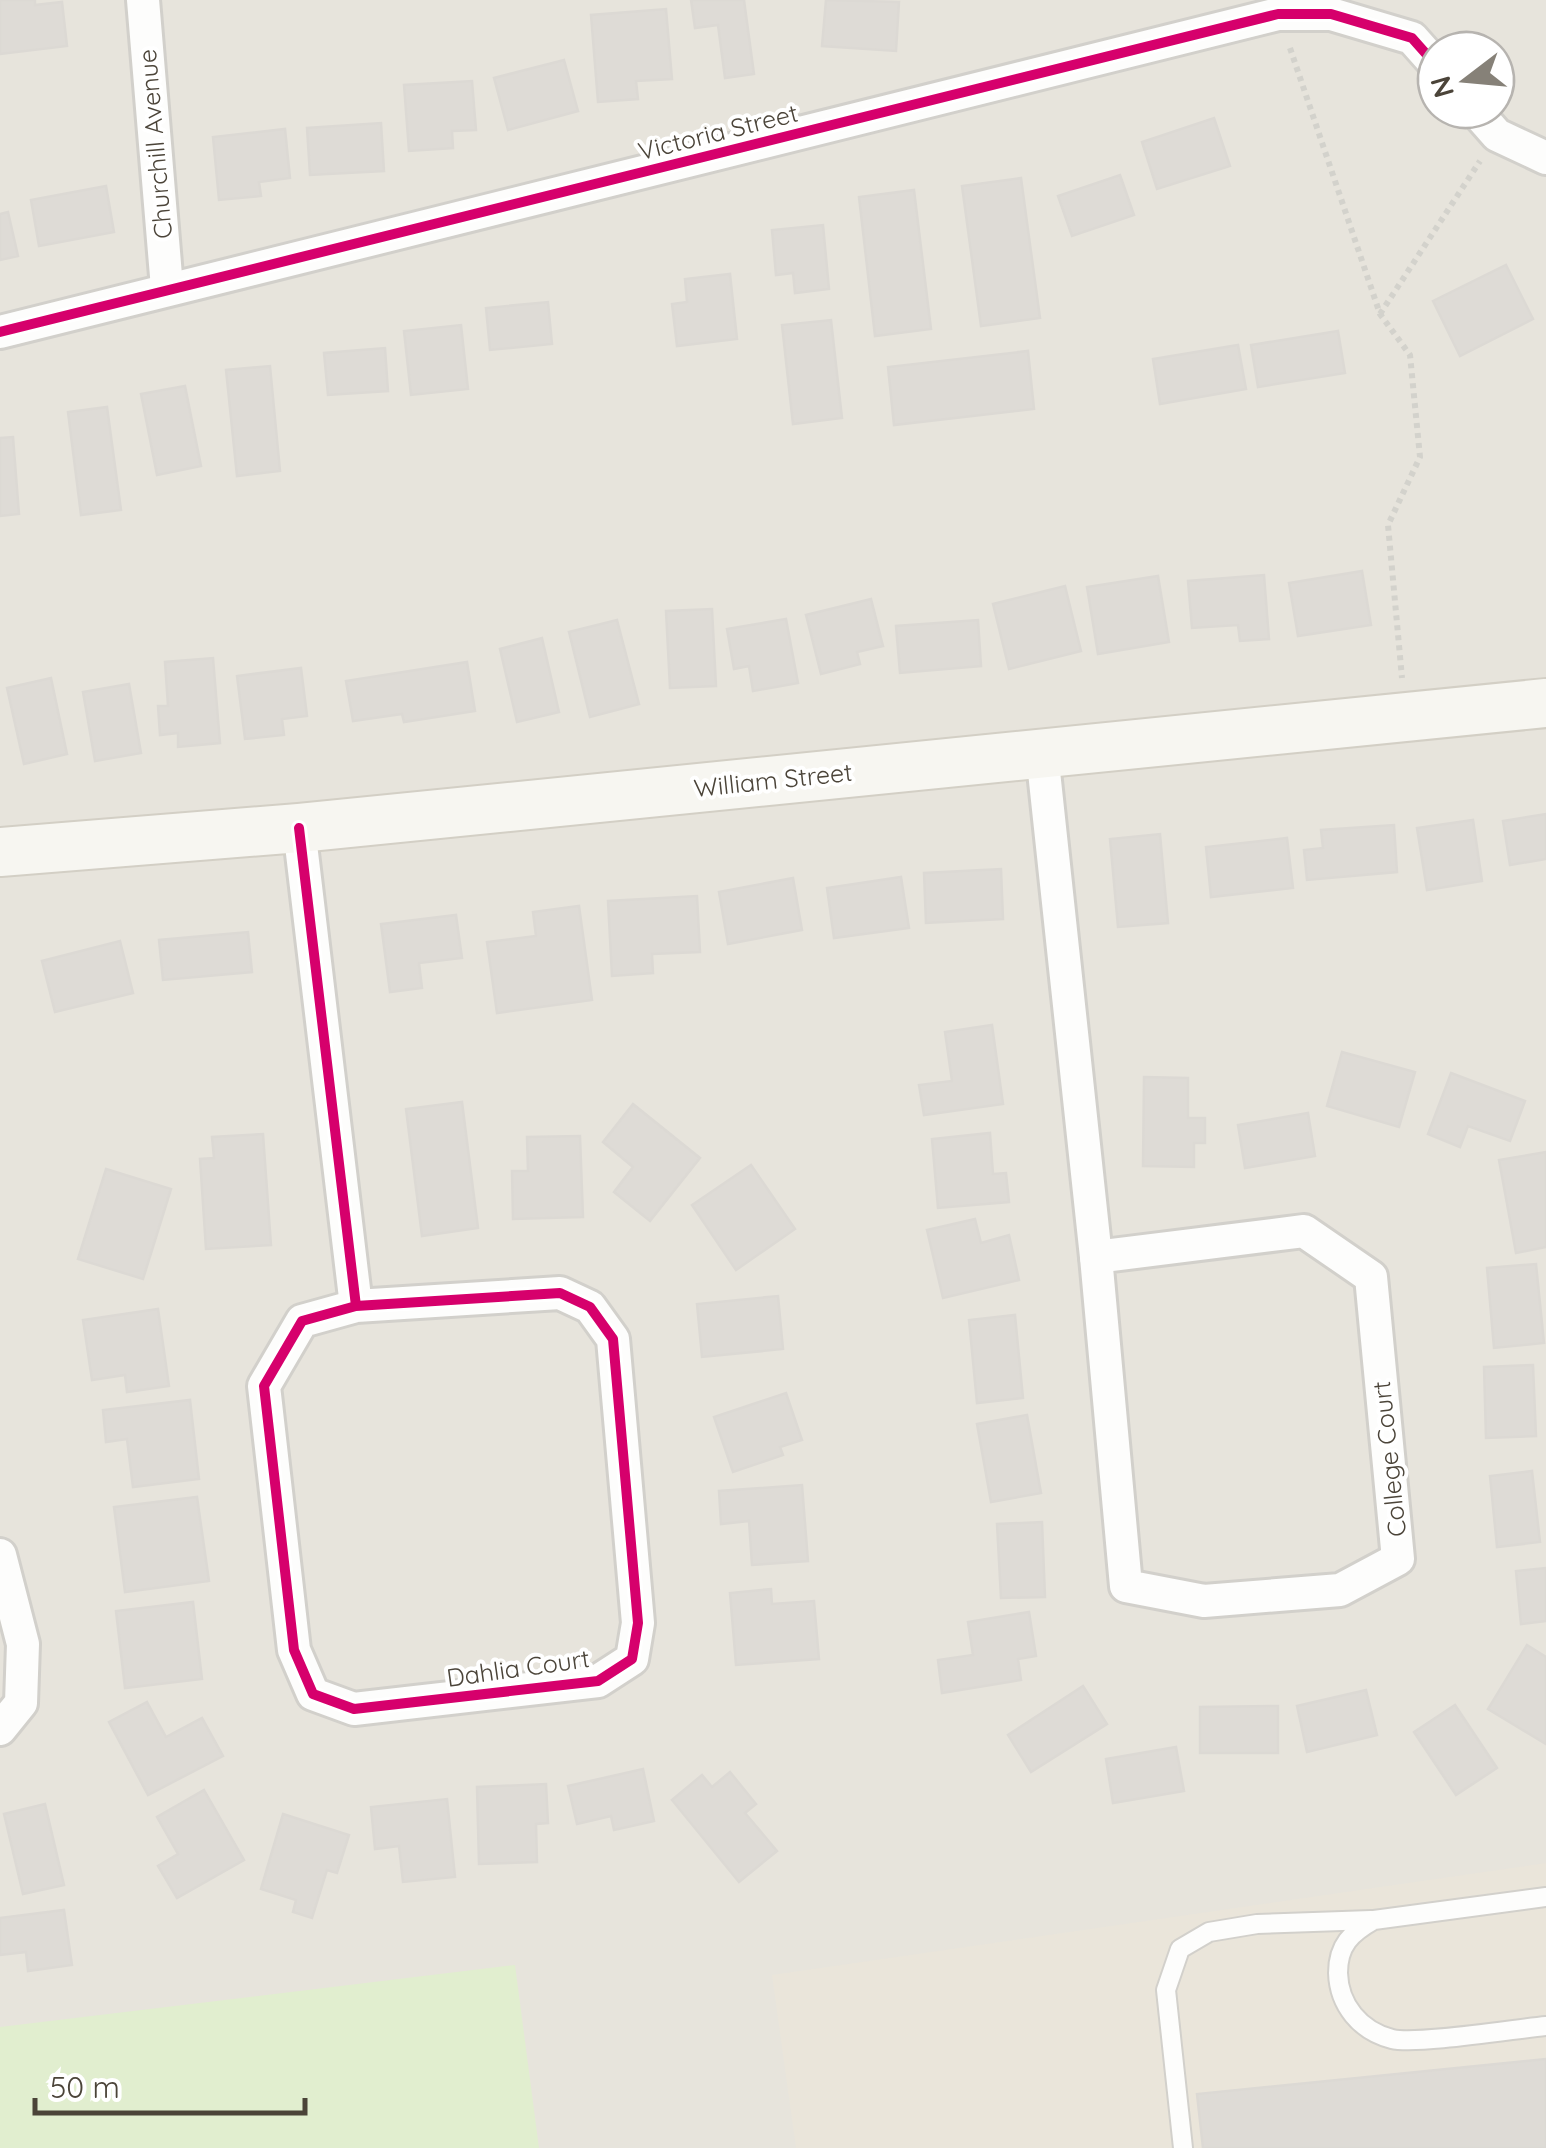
<svg xmlns="http://www.w3.org/2000/svg" width="1546" height="2148" font-family="Quicksand,sans-serif">
	<style>
		.residential { fill: #e7e4dc; fill-rule: evenodd }
		.education { fill: #eae5da }
		.green { fill: #e1eecf }
		.building { fill: #dedbd6; stroke: #dcd9d4; stroke-width: 2.5 }
		.lines { fill: none; stroke-linecap: round; stroke-linejoin: round }
		.service-casing { stroke: #d2d0cb; stroke-width: 22 }
		.minor-casing { stroke: #d2d0cb; stroke-width: 38 }
		.secondary-casing { stroke: #d3cfc5; stroke-width: 52 }
		.path { stroke: #d3d2cc; stroke-width: 6; stroke-dasharray: 5 5; stroke-linecap: butt }
		.service { stroke: #fdfdfc; stroke-width: 18 }
		.minor { stroke: #fdfdfc; stroke-width: 32 }
		.secondary { stroke: #f7f6f1; stroke-width: 48 }
		.cycleway-casing { stroke: #fff; stroke-width: 16 }
		.cycleway { stroke: #d6006c; stroke-width: 10 }
		.labels { text-anchor: middle; stroke-width: 8; stroke-linejoin: round; paint-order: stroke }
		.street-label { font-size: 25px; fill: #4b4439; stroke: #fff }
	</style>
	<rect width="100%" height="100%" fill="#f4f2ee"/>
	<g class="residential">
		<path d="M0,0H1546V692L0,847ZM1436,50H1496V110H1436Z"/>
		<polygon points="1546,697 1546,2148 0,2148 0,856"/>
	</g>
	<polygon class="education" points="1546,1863 1546,2148 796,2148 772,1975"/>
	<polygon class="green" points="515,1965 539,2148 0,2148 0,2027"/>
	<g class="building">
		<polygon points="0,0 35,0 35,5 62,2 67,46 0,54"/>
		<polygon points="691,0 744,0 754,74 725,78 718,25 695,28"/>
		<polygon points="826,0 899,2 896,51 822,46"/>
		<polygon points="666,9 672,79 636,81 638,99 598,102 591,15"/>
		<polygon points="564,60 578,111 508,130 494,78"/>
		<polygon points="472,81 476,130 452,131 453,148 409,151 404,85"/>
		<polygon points="1214,118 1230,166 1157,189 1142,142"/>
		<polygon points="381,123 384,171 310,175 307,128"/>
		<polygon points="285,129 290,178 259,182 261,196 219,200 213,137"/>
		<polygon points="1120,175 1134,215 1072,236 1058,196"/>
		<polygon points="1021,178 1040,318 981,326 962,186"/>
		<polygon points="106,186 114,232 39,246 31,200"/>
		<polygon points="914,190 931,329 875,336 859,197"/>
		<polygon points="8,212 18,256 0,260 0,214"/>
		<polygon points="823,225 829,289 795,293 793,273 776,275 772,230"/>
		<polygon points="1506,265 1533,319 1460,356 1433,301"/>
		<polygon points="730,274 737,339 677,346 672,304 687,302 685,279"/>
		<polygon points="548,302 552,344 490,350 486,308"/>
		<polygon points="831,320 842,418 793,424 782,325"/>
		<polygon points="461,325 468,389 411,395 404,331"/>
		<polygon points="1338,331 1345,373 1258,387 1251,345"/>
		<polygon points="1238,345 1246,389 1160,404 1153,359"/>
		<polygon points="385,348 388,391 328,395 324,353"/>
		<polygon points="1028,351 1034,409 894,425 888,367"/>
		<polygon points="270,366 280,471 237,476 226,370"/>
		<polygon points="185,386 201,466 157,475 141,394"/>
		<polygon points="107,407 121,510 81,515 68,412"/>
		<polygon points="13,437 19,514 0,516 0,438"/>
		<polygon points="1362,571 1371,625 1298,636 1289,583"/>
		<polygon points="1264,575 1269,639 1240,641 1238,625 1192,628 1188,581"/>
		<polygon points="1158,576 1169,642 1098,654 1087,587"/>
		<polygon points="1065,586 1081,651 1009,669 993,604"/>
		<polygon points="871,599 883,646 857,652 860,664 821,674 806,615"/>
		<polygon points="712,609 716,686 670,688 666,611"/>
		<polygon points="786,619 798,683 753,691 749,666 734,669 727,629"/>
		<polygon points="617,620 639,704 590,717 569,632"/>
		<polygon points="978,620 981,666 900,673 896,626"/>
		<polygon points="542,638 559,712 517,722 500,649"/>
		<polygon points="213,658 220,743 178,747 178,733 160,735 158,706 168,706 165,662"/>
		<polygon points="467,662 475,711 404,722 402,714 353,721 346,681"/>
		<polygon points="301,668 307,716 282,719 284,735 245,739 237,676"/>
		<polygon points="51,678 67,754 24,764 7,688"/>
		<polygon points="129,684 141,753 95,761 83,692"/>
		<polygon points="1546,814 1546,859 1510,865 1503,821"/>
		<polygon points="1473,820 1482,881 1427,890 1417,828"/>
		<polygon points="1394,825 1397,872 1307,880 1304,850 1323,848 1321,830"/>
		<polygon points="1160,834 1168,923 1118,927 1110,839"/>
		<polygon points="1287,838 1293,888 1211,897 1206,847"/>
		<polygon points="1001,869 1003,919 926,923 924,873"/>
		<polygon points="901,877 909,928 834,938 827,888"/>
		<polygon points="793,878 802,930 728,944 719,892"/>
		<polygon points="697,896 700,952 652,954 653,973 612,976 608,901"/>
		<polygon points="579,906 592,1000 497,1013 487,942 536,936 533,912"/>
		<polygon points="456,915 462,958 419,963 422,988 390,992 381,924"/>
		<polygon points="248,932 252,972 163,980 159,940"/>
		<polygon points="120,941 133,993 55,1012 42,961"/>
		<polygon points="992,1025 1003,1104 924,1115 919,1085 952,1081 945,1032"/>
		<polygon points="1342,1052 1415,1072 1399,1127 1327,1106"/>
		<polygon points="1451,1073 1525,1101 1510,1141 1468,1126 1460,1147 1428,1134"/>
		<polygon points="1144,1077 1188,1078 1188,1118 1205,1118 1205,1143 1194,1143 1194,1167 1143,1166"/>
		<polygon points="462,1102 478,1228 422,1236 406,1109"/>
		<polygon points="633,1104 700,1158 650,1221 614,1192 633,1167 603,1142"/>
		<polygon points="1308,1113 1315,1156 1245,1168 1238,1125"/>
		<polygon points="990,1133 993,1174 1006,1173 1009,1202 938,1208 932,1139"/>
		<polygon points="263,1134 271,1245 206,1249 200,1159 214,1158 212,1137"/>
		<polygon points="580,1136 583,1217 513,1219 512,1171 528,1171 527,1137"/>
		<polygon points="1546,1152 1546,1247 1516,1253 1499,1160"/>
		<polygon points="751,1165 795,1229 736,1270 692,1205"/>
		<polygon points="106,1169 171,1189 143,1279 78,1259"/>
		<polygon points="975,1219 981,1243 1009,1235 1019,1280 943,1298 927,1230"/>
		<polygon points="1536,1264 1544,1343 1494,1348 1487,1268"/>
		<polygon points="778,1296 783,1349 702,1357 697,1304"/>
		<polygon points="158,1309 169,1386 127,1392 125,1375 92,1380 83,1320"/>
		<polygon points="1015,1315 1023,1398 977,1403 969,1320"/>
		<polygon points="1533,1365 1536,1436 1486,1438 1484,1367"/>
		<polygon points="786,1393 802,1440 780,1447 783,1455 733,1472 714,1417"/>
		<polygon points="190,1400 199,1479 133,1487 127,1439 106,1442 103,1410"/>
		<polygon points="1027,1415 1041,1493 991,1502 977,1424"/>
		<polygon points="1532,1471 1540,1542 1497,1547 1490,1476"/>
		<polygon points="802,1485 808,1561 752,1565 749,1521 721,1524 719,1491"/>
		<polygon points="197,1497 209,1581 125,1592 114,1507"/>
		<polygon points="1042,1522 1045,1597 1001,1598 997,1524"/>
		<polygon points="1546,1568 1546,1621 1521,1624 1516,1571"/>
		<polygon points="771,1589 772,1604 814,1601 819,1659 736,1665 730,1593"/>
		<polygon points="193,1602 202,1679 125,1688 116,1611"/>
		<polygon points="1029,1612 1036,1656 1018,1659 1021,1680 942,1693 938,1660 973,1655 968,1622"/>
		<polygon points="1527,1645 1546,1657 1546,1744 1488,1709"/>
		<polygon points="1083,1686 1107,1724 1031,1772 1008,1735"/>
		<polygon points="1366,1690 1377,1735 1307,1752 1297,1706"/>
		<polygon points="147,1702 166,1737 202,1718 223,1756 148,1795 109,1722"/>
		<polygon points="1455,1705 1497,1768 1456,1795 1414,1732"/>
		<polygon points="1278,1706 1278,1753 1200,1753 1200,1707"/>
		<polygon points="1176,1747 1184,1791 1113,1803 1106,1759"/>
		<polygon points="643,1769 654,1821 614,1830 611,1816 577,1824 568,1786"/>
		<polygon points="730,1772 756,1804 745,1813 777,1851 739,1882 672,1800 702,1775 712,1787"/>
		<polygon points="546,1784 548,1823 536,1824 537,1862 479,1864 477,1787"/>
		<polygon points="204,1790 244,1860 177,1898 158,1866 178,1854 157,1817"/>
		<polygon points="447,1799 455,1877 403,1882 399,1846 375,1849 371,1807"/>
		<polygon points="45,1804 64,1885 23,1894 4,1814"/>
		<polygon points="283,1814 349,1835 337,1873 327,1870 312,1918 293,1912 296,1900 261,1889"/>
		<polygon points="64,1910 72,1965 28,1971 26,1952 0,1955 0,1918"/>
		<polygon points="1546,2059 1546,2148 1203,2148 1197,2094"/>
	</g>
	<g class="lines">
		<g class="service-casing">
			<g id="service">
				<path d="M1546,1897L1374,1920C1351,1933 1338,1945 1338,1973C1339,2005 1360,2031 1392,2039C1416,2045 1515,2029 1546,2026"/>
				<polyline points="1183,2148 1166,1990 1180,1949 1209,1932 1257,1924 1371,1920"/>
			</g>
		</g>
		<g class="minor-casing">
			<g id="minor">
				<polyline points="143,0 167,288"/>
				<polyline points="1475,110 1497,135 1546,158"/>
				<polyline points="0,332 1278,14 1331,14 1412,38 1436,65"/>
				<polyline points="1042,753 1096,1257"/>
				<polyline points="299,828 356,1306 560,1293 590,1307 613,1339 638,1623 632,1659 598,1681 354,1709 313,1694 294,1650 264,1386 302,1321 356,1306"/>
				<polygon points="1304,1231 1371,1277 1398,1559 1340,1590 1204,1601 1126,1586 1096,1257"/>
				<polyline points="0,1555 23,1644 21,1703 0,1729"/>
			</g>
		</g>
		<g class="secondary-casing">
			<polyline id="secondary" points="0,852 299,828 1546,703"/>
		</g>
		<g class="path">
			<polyline points="1290,48 1380,314 1410,355 1420,457 1388,525 1402,678"/>
			<polyline points="1380,314 1480,161"/>
		</g>
		<use href="#service" class="service"/>
		<use href="#minor" class="minor"/>
		<use href="#secondary" class="secondary"/>
		<g class="cycleway-casing">
			<g id="cycleway">
				<polyline points="0,332 1278,14 1331,14 1412,38 1436,65"/>
				<polyline points="299,828 356,1306 560,1293 590,1307 613,1339 638,1623 632,1659 598,1681 354,1709 313,1694 294,1650 264,1386 302,1321 356,1306"/>
			</g>
		</g>
		<use href="#cycleway" class="cycleway"/>
	</g>
	<g class="labels">
		<g class="street-label">
			<text transform="translate(718 132) rotate(-14)" y="9">Victoria Street</text>
			<text transform="translate(155 144) rotate(-95)" y="9">Churchill Avenue</text>
			<text transform="translate(773 780) rotate(-6)" y="9">William Street</text>
			<text transform="translate(1389 1459) rotate(-96)" y="9">College Court</text>
			<text transform="translate(518 1668) rotate(-8)" y="9">Dahlia Court</text>
		</g>
	</g>
	<g transform="translate(1466 80) rotate(254)"><circle r="48" fill="#ffffff" stroke="#b7b4b0" stroke-width="2.5"/>
	<path d="M0-8L18 38L0 25L-18 38Z" fill="#868178"/>
	<text y="-15" font-size="28" font-weight="bold" text-anchor="middle" fill="#4b4439">N</text>
	</g>
	<path d="M35 2098v15h270v-15" fill="none" stroke="#4b4439" stroke-width="5"/>
	<text x="50" y="2098" font-size="30" fill="#4b4439" stroke="#ffffff" stroke-width="8" paint-order="stroke">50 m</text>
</svg>
